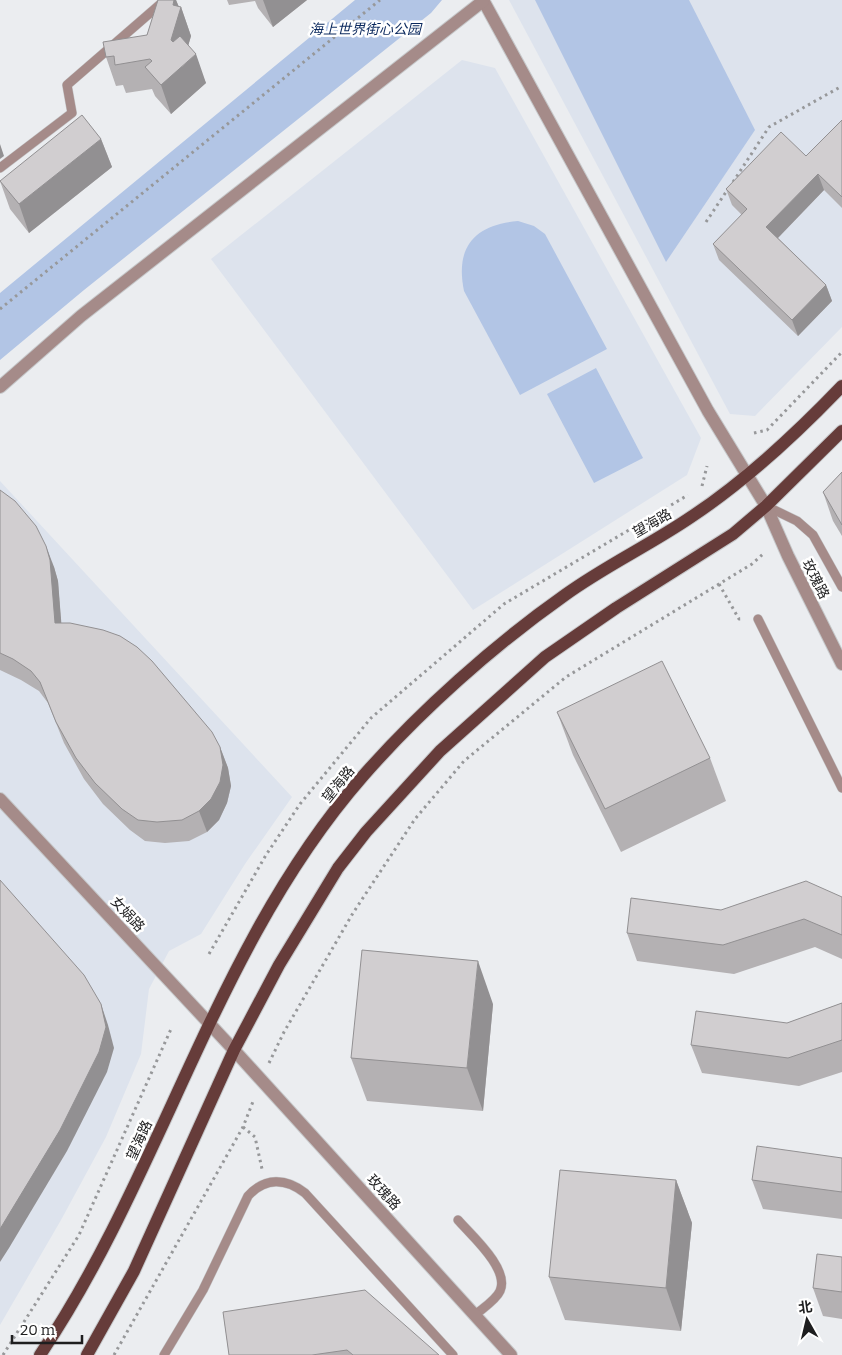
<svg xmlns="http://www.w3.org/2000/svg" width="842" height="1355" font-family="Bitter,'Noto Sans SC',serif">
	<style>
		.built { fill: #dde3ed }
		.green { fill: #b2c5e5 }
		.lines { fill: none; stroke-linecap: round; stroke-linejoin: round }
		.service-casing { stroke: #c6c8ca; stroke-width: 10 }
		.minor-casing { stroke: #c6c8ca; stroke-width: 14 }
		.tertiary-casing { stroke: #c6c8ca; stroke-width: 14 }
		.primary-casing { stroke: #c6c8ca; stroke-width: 14 }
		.path { stroke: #97989a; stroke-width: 3; stroke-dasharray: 2.5 4; stroke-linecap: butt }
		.service { stroke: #a58b89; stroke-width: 9 }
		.minor { stroke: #a58b89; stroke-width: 12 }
		.tertiary { stroke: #a58b89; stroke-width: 12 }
		.primary { stroke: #663c3a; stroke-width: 12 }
		.wall { fill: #b4b1b3 }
		.shaded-wall { fill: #929092 }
		.building { fill: #d1ced0; stroke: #929092 }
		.labels { text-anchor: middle; stroke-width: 5; stroke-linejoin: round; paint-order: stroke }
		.park-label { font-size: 14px; font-style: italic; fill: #0a285d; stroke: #fff }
		.street-label { font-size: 14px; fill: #1e1e1f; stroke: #fff }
	</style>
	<rect width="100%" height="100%" fill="#ebedf0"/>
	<g class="built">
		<polygon points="509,0 842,0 842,327 755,416 730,414"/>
		<polygon points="462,60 495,68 701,438 687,475 473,610 211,259"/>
		<polygon points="0,481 292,797 245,864 201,934 169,951 149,989 141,1054 106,1137 61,1220 0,1325"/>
	</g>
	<g class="green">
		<polygon points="355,0 442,0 431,13 84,290 0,360 0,293"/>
		<polygon points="535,0 689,0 755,130 666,262"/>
		<path d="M518,221L534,226L545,234L607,349L520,395L464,291C455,247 474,225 518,221Z"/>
		<polygon points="596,368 643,458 594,483 547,394"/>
	</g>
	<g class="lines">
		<g class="service-casing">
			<g id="service">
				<polyline points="0,168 72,113 67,85 165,0"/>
				<polyline points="766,506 797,521 813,535 842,587"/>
				<polyline points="758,619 842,788"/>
				<path d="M458,1220C471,1235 510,1269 500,1291C496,1300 483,1308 475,1315"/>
				<path d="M164,1355L203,1290L248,1196C265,1177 286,1178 305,1193L453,1355"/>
			</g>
		</g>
		<g class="minor-casing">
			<g id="minor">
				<polyline points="483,0 708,411 766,506 788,556 842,664"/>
				<polyline points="0,387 81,316 483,1"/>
				<polyline points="234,1050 511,1355"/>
			</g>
		</g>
		<g class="tertiary-casing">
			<polyline id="tertiary" points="0,799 234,1050"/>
		</g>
		<g class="primary-casing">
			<g id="primary">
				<path d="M40,1355C164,1171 215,945 363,776C420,711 494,645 565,595C605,566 650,545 691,517C747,480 796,434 842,386"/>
				<polyline points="87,1355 134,1271 234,1050 279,965 338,868 366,832 440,751 545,657 616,608 733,534 766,506 842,431"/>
			</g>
		</g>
		<g class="path">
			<polyline points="733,182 769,127 842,86"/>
			<polyline points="706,222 728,189"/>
			<polyline points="0,309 380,0"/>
			<polyline points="754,433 767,430 842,352"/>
			<polyline points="702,486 707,466"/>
			<polyline points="719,584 739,619 743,619"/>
			<polyline points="209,954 266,855 300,804 371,718 504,604 688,495"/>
			<polyline points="269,1063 284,1032 353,913 415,819 464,761 566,677 752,564 763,554"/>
			<polyline points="243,1127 255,1137 262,1169"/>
			<polyline points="3,1355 79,1235 171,1029"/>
			<polyline points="114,1355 243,1127 254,1099"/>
		</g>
		<use href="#service" class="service"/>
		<use href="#minor" class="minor"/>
		<use href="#tertiary" class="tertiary"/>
		<use href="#primary" class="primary"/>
	</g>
	<g class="wall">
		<polygon points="158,0 176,0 179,7 181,7 191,36 188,46 206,83 171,114 155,96 152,89 126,93 123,85 116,86 106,57 147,35"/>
		<polygon points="227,0 307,0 273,27 258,8 255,1 229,5"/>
		<polygon points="842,120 842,208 824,190 778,238 826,285 832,301 798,336 719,260 713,244 742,215 732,205 726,189 806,156"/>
		<polygon points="101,139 112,167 29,233 10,209 0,181"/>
		<polygon points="842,472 842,536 833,521 823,492"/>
		<polygon points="0,490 54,567 58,581 61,623 220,747 228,768 231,786 227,803 219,820 207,832 189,841 165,843 145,841 130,830 103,804 84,779 64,743 48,703 39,691 21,680 0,670"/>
		<polygon points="557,712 710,758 726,801 621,852 573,755"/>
		<polygon points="842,897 842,959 815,947 734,974 637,961 627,933 721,910"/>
		<polygon points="842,1003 842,1072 799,1086 702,1073 691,1045 787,1023"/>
		<polygon points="493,1004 483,1111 367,1101 351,1058"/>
		<polygon points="842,1158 842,1219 763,1209 752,1180"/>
		<polygon points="676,1180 692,1223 681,1331 565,1320 549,1277"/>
		<polygon points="842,1257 842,1319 823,1316 813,1288"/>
		<polygon points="223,1312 439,1355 229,1355"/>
	</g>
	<g class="shaded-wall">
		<polygon points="174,0 176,0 180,10 181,7 191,36 182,67 196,54 206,83 171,114 161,85 173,5"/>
		<polygon points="263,0 307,0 273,27"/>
		<polygon points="101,139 112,167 29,233 19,204"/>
		<polygon points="0,144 4,156 0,159"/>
		<polygon points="818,174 824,190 772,244 766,227"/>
		<polygon points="826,285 832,301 798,336 792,320"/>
		<polygon points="46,546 54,567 58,581 63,644 55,623"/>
		<polygon points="220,747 228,768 231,786 227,803 219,820 207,832 199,811"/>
		<polygon points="478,961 493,1004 483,1111 467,1068"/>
		<polygon points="101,1004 108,1025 114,1048 107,1072 67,1151 9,1248 0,1262 0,1229"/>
		<polygon points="676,1180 692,1223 681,1331 666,1288"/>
	</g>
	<g class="building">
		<polygon points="158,0 174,0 173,5 181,7 171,40 173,42 180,36 196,54 161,85 145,67 152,61 150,59 115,65 114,56 106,57 103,42 147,35"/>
		<polygon points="82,115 101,139 19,204 0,181"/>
		<polygon points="842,120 842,197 818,174 766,227 826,285 792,320 713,244 747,209 726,189 781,132 806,156"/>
		<polygon points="842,472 842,525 823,492"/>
		<polygon points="0,490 15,501 36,526 46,546 50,560 55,623 70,623 103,630 120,636 137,647 152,661 212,732 220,747 223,765 220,782 211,799 199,811 182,820 157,822 138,820 122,809 95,783 76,758 56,722 40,682 31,671 13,659 0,653"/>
		<polygon points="662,661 710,758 605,809 557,712"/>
		<polygon points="0,880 84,975 101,1004 106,1027 99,1052 60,1130 0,1229"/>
		<polygon points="806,881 842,897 842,935 804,919 723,945 627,933 631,898 721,910"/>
		<polygon points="362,950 478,961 467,1068 351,1058"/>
		<polygon points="842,1003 842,1040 788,1058 691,1045 696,1011 787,1023"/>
		<polygon points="757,1146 842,1158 842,1192 752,1180"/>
		<polygon points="560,1170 676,1180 666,1288 549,1277"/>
		<polygon points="817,1254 842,1257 842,1292 813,1288"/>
		<polygon points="365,1290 439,1355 353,1355 347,1350 312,1355 229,1355 223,1312"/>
	</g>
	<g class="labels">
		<g class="park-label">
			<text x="365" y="34">海上世界街心公园</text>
		</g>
		<g class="street-label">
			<text transform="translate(652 523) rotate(-30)" y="5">望海路</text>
			<text transform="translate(816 579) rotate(63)" y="5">玫瑰路</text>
			<text transform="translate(338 784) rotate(-51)" y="5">望海路</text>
			<text transform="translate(128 914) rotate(47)" y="5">女娲路</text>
			<text transform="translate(139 1140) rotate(-66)" y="5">望海路</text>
			<text transform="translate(384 1192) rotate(48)" y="5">玫瑰路</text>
		</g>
	</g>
	<g transform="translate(807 1320) rotate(352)" stroke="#ffffff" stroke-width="4" paint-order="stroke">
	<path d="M0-4L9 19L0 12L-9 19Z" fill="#1e1e1f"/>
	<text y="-8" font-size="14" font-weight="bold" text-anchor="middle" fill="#1e1e1f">北</text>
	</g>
	<path d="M12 1335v8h70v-8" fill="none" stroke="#1e1e1f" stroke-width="2.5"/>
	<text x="20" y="1335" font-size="15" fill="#1e1e1f" stroke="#ffffff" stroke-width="4" paint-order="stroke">20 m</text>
</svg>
